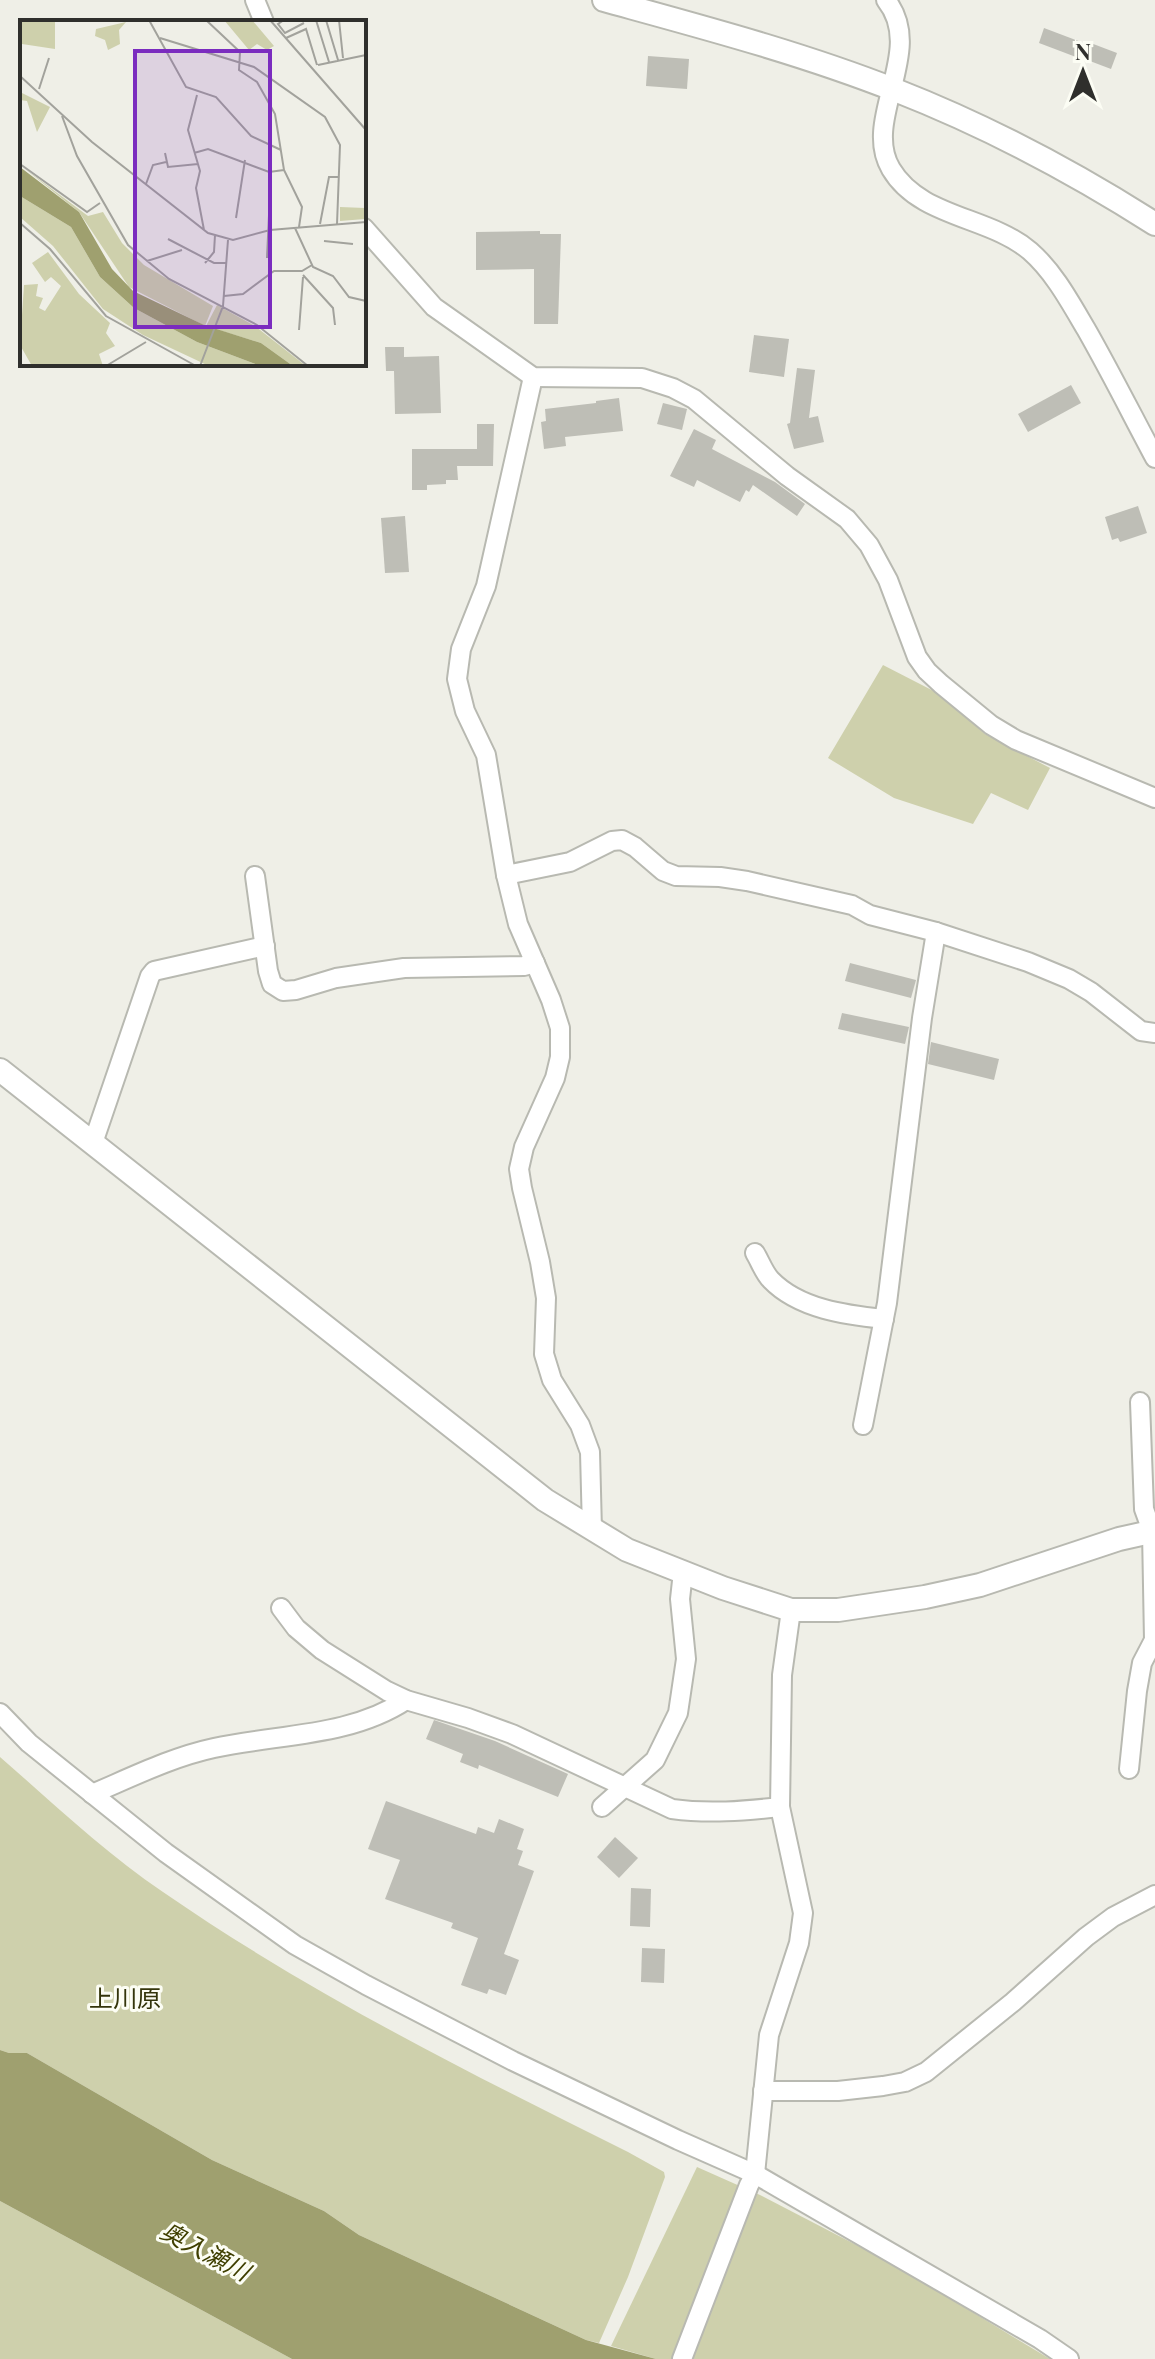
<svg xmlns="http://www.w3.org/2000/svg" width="1155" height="2359" font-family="'Playfair Display','Noto Sans JP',serif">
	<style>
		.green { fill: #ced0ac }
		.water { fill: #9fa06f }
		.building { fill: #bebeb6 }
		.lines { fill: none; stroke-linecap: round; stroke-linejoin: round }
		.minor-casing { stroke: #b8b9b1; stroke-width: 22 }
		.tertiary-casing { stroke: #b8b9b1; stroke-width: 26 }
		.minor { stroke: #fff; stroke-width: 18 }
		.tertiary { stroke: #fff; stroke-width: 22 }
		.labels { text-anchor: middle; stroke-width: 6; stroke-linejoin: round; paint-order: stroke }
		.neighbourhood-label { font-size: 24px; fill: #34350b; stroke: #fcfdf4 }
		.water-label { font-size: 24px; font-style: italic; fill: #3f3f00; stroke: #fcfdf4 }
		.inset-road { fill: none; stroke: #a2a29c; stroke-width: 2 }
		.view { fill: #7b2cbf; fill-opacity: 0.15; stroke: #7b2cbf; stroke-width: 4 }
		.inset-edge { fill: none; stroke: #2f2f2c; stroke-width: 4 }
	</style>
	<rect width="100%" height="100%" fill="#efefe7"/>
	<g class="green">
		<polygon points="883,665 955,702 963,715 985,734 1050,768 1028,810 991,793 973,824 894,798 828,758"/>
		<path d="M0,1757C53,1803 105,1853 163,1892C309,1993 469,2073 628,2152L664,2172L665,2177L628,2277L599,2343L586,2340L359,2235L324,2211L212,2160L27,2053H9L0,2050Z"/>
		<polygon points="697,2167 760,2195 893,2264 1050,2359 656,2359 611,2346"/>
		<polygon points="0,2201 292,2359 0,2359"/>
	</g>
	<polygon class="water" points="0,2050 9,2053 27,2053 212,2160 324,2211 359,2235 586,2340 656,2359 292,2359 0,2201"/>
	<g class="building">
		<polygon points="1044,28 1081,42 1076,57 1039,43"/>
		<polygon points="1088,42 1117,53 1111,69 1082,58"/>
		<polygon points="648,56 689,59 687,89 646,86"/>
		<polygon points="540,231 540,234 561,234 558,324 534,324 534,269 476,270 476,232"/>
		<polygon points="754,335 789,339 784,377 749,372"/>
		<polygon points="385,347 404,347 404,357 439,356 441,413 395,414 394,371 386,371"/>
		<polygon points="797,368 815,370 809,418 818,416 824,442 794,449 787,424 790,423"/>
		<polygon points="1071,385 1081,403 1028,432 1018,414"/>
		<polygon points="619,398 623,431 565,437 566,446 544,449 541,422 546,421 545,409 596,403 596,401"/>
		<polygon points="663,403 687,409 682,430 657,424"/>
		<polygon points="477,424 494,424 493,466 457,466 458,480 446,480 446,484 427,485 427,490 412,490 412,449 477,449"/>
		<polygon points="694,429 716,440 712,449 775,482 805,504 797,516 753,485 749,492 746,490 740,502 697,480 694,487 670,476"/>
		<polygon points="1138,506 1147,533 1120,542 1118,538 1112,540 1105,517"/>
		<polygon points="405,516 409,572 385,573 381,518"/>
		<polygon points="850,963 916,980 911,998 845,981"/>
		<polygon points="842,1013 909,1027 905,1044 838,1029"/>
		<polygon points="931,1042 999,1059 994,1080 928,1064"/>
		<polygon points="434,1720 495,1741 568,1774 558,1797 479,1765 478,1769 460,1762 463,1754 426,1739"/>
		<polygon points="386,1801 476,1834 478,1827 494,1833 499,1819 524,1829 517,1849 523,1851 518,1865 534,1871 504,1954 519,1960 506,1995 489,1989 487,1994 461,1985 478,1938 451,1928 453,1923 385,1899 400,1860 368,1849"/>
		<polygon points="615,1837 638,1858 619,1878 597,1857"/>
		<polygon points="631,1888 651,1889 650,1927 630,1926"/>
		<polygon points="642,1948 665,1949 664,1983 641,1982"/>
	</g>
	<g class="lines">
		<g class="minor-casing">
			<g id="minor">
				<polyline points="255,0 264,22"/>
				<path d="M886,0C927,51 861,119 891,169C920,218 989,216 1030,251C1054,272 1070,302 1086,329C1110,371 1132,415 1155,458"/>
				<polyline points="364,228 434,307 533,377 642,378 673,388 694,399 787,476 847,519 869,545 888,580 917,657 927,671 941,684 991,725 1016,740 1155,798"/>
				<polyline points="533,377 486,586 461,649 457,679 465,711 486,755 506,875 518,924 551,1000 560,1028 560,1057 555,1078 524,1147 519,1169 522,1188 540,1262 546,1298 544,1354 552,1380 580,1425 590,1452 592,1530"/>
				<polyline points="506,875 570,862 612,841 622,840 635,847 663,871 676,876 720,877 747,881 852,905 870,915 936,932 1028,962 1069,979 1091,992 1141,1031 1155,1033"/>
				<polyline points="255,876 268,971 272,984 283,991 296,990 336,978 404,968 524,966 535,963"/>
				<polyline points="93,1143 150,976 154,971 265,946"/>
				<path d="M755,1253C760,1261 764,1273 771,1280C799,1309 846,1315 884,1319"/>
				<polyline points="863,1425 887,1303 922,1018 936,932"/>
				<path d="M281,1608L296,1628L322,1650L387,1691L406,1700L468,1718L512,1734L672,1809C708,1814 744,1811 780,1807"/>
				<polyline points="0,1713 29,1743 166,1853 295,1945 366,1985 513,2061 678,2140 755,2174 1040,2339 1069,2359"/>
				<polyline points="1129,1769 1137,1691 1142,1663 1154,1640 1152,1531 1144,1509 1140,1402"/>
				<path d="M92,1794C132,1777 172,1757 214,1748C278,1734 350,1737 406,1700"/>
				<polyline points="602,1807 655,1760 678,1713 686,1659 680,1599 683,1572"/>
				<polyline points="763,2091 838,2091 883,2086 905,2082 926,2072 1013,2002 1086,1937 1113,1917 1155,1895"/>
				<polyline points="682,2359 749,2185 755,2174 769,2035 799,1943 803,1913 780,1807 782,1675 791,1610"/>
			</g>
		</g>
		<g class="tertiary-casing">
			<g id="tertiary">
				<path d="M604,0C702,27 801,53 895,90C987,126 1072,171 1155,224"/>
				<polyline points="0,1070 545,1500 627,1550 723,1588 791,1610 838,1610 925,1597 980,1585 1119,1539 1155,1531"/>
			</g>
		</g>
		<use href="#minor" class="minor"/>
		<use href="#tertiary" class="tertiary"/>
	</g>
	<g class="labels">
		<g class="neighbourhood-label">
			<text x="125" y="2007">上川原</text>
		</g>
		<g class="water-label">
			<text transform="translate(205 2252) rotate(28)" y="8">奥入瀬川</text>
		</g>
	</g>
	<g transform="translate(20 20)">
		<rect width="346" height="346" fill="#efefe7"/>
		<path d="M0,0H35V29L2,24ZM204,0H232L254,26L247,30L237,24L229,30ZM106,2L99,10L100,24L88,30L85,20L75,16L76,9ZM0,72L30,87L17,112L7,81L0,80ZM0,145L68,196L83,192L102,223L124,245L193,286L185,306L109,267L59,192ZM0,176L51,207L80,257L114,288L177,322L241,346H189L123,315L83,289L33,226L0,197ZM320,187L345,188V199L320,201ZM28,232L59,274L90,303L86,313L95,326L79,334L83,346H12L0,325L4,265L18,264L16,276L23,278L19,288L25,291L41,266L31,257L25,262L12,243ZM197,285L235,306L286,346H273L241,323L186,306Z" fill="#ced0ac"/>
		<path d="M0,147L59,192L92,249L113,271L184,305L241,323L273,346H241L177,322L114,288L80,257L51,207L0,176Z" fill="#9fa06f"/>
		<path class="inset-road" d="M129,0L166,67L196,77L231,116L261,130M186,0L220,32L219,50L237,62L255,94L264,150L282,187L279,207M250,0L346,110M264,0L258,4L265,13L284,3M296,0L309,42M306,0L318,40M319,0L323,38M140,18L234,47L305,97L320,125L317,204M266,18L286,9L297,45M298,45L346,35M0,56L72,122L188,213L213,220L250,210L346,202M19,69L29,38M177,75L168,110L180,151L176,168L184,210M42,96L57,136L108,225L149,259L237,305L288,346M145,133L148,147L178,144M174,133L188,129L249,152L264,150M0,144L67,192L80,183M126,164L133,145L146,142M216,198L225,140M0,203L30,229L86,296L176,346M300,204L309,157H318M275,208L293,247L313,256L329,277L346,281M148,219L194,243H206M304,221L333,224M247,238L249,195M127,241L162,230M185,243L194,232L195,215M283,255L313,288L315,305M204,276L223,274L254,251H282L292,245M279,310L283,257M86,346L126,322M180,346L203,286L208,220"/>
		<path class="view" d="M115,31H250V307H115Z"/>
		<rect width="346" height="346" class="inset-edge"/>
	</g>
	<g transform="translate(1083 72)" stroke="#fcfdf4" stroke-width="6" paint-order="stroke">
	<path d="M0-6L14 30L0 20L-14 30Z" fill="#2f2f2c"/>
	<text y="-12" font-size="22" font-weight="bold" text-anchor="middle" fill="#2f2f2c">N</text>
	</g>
</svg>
